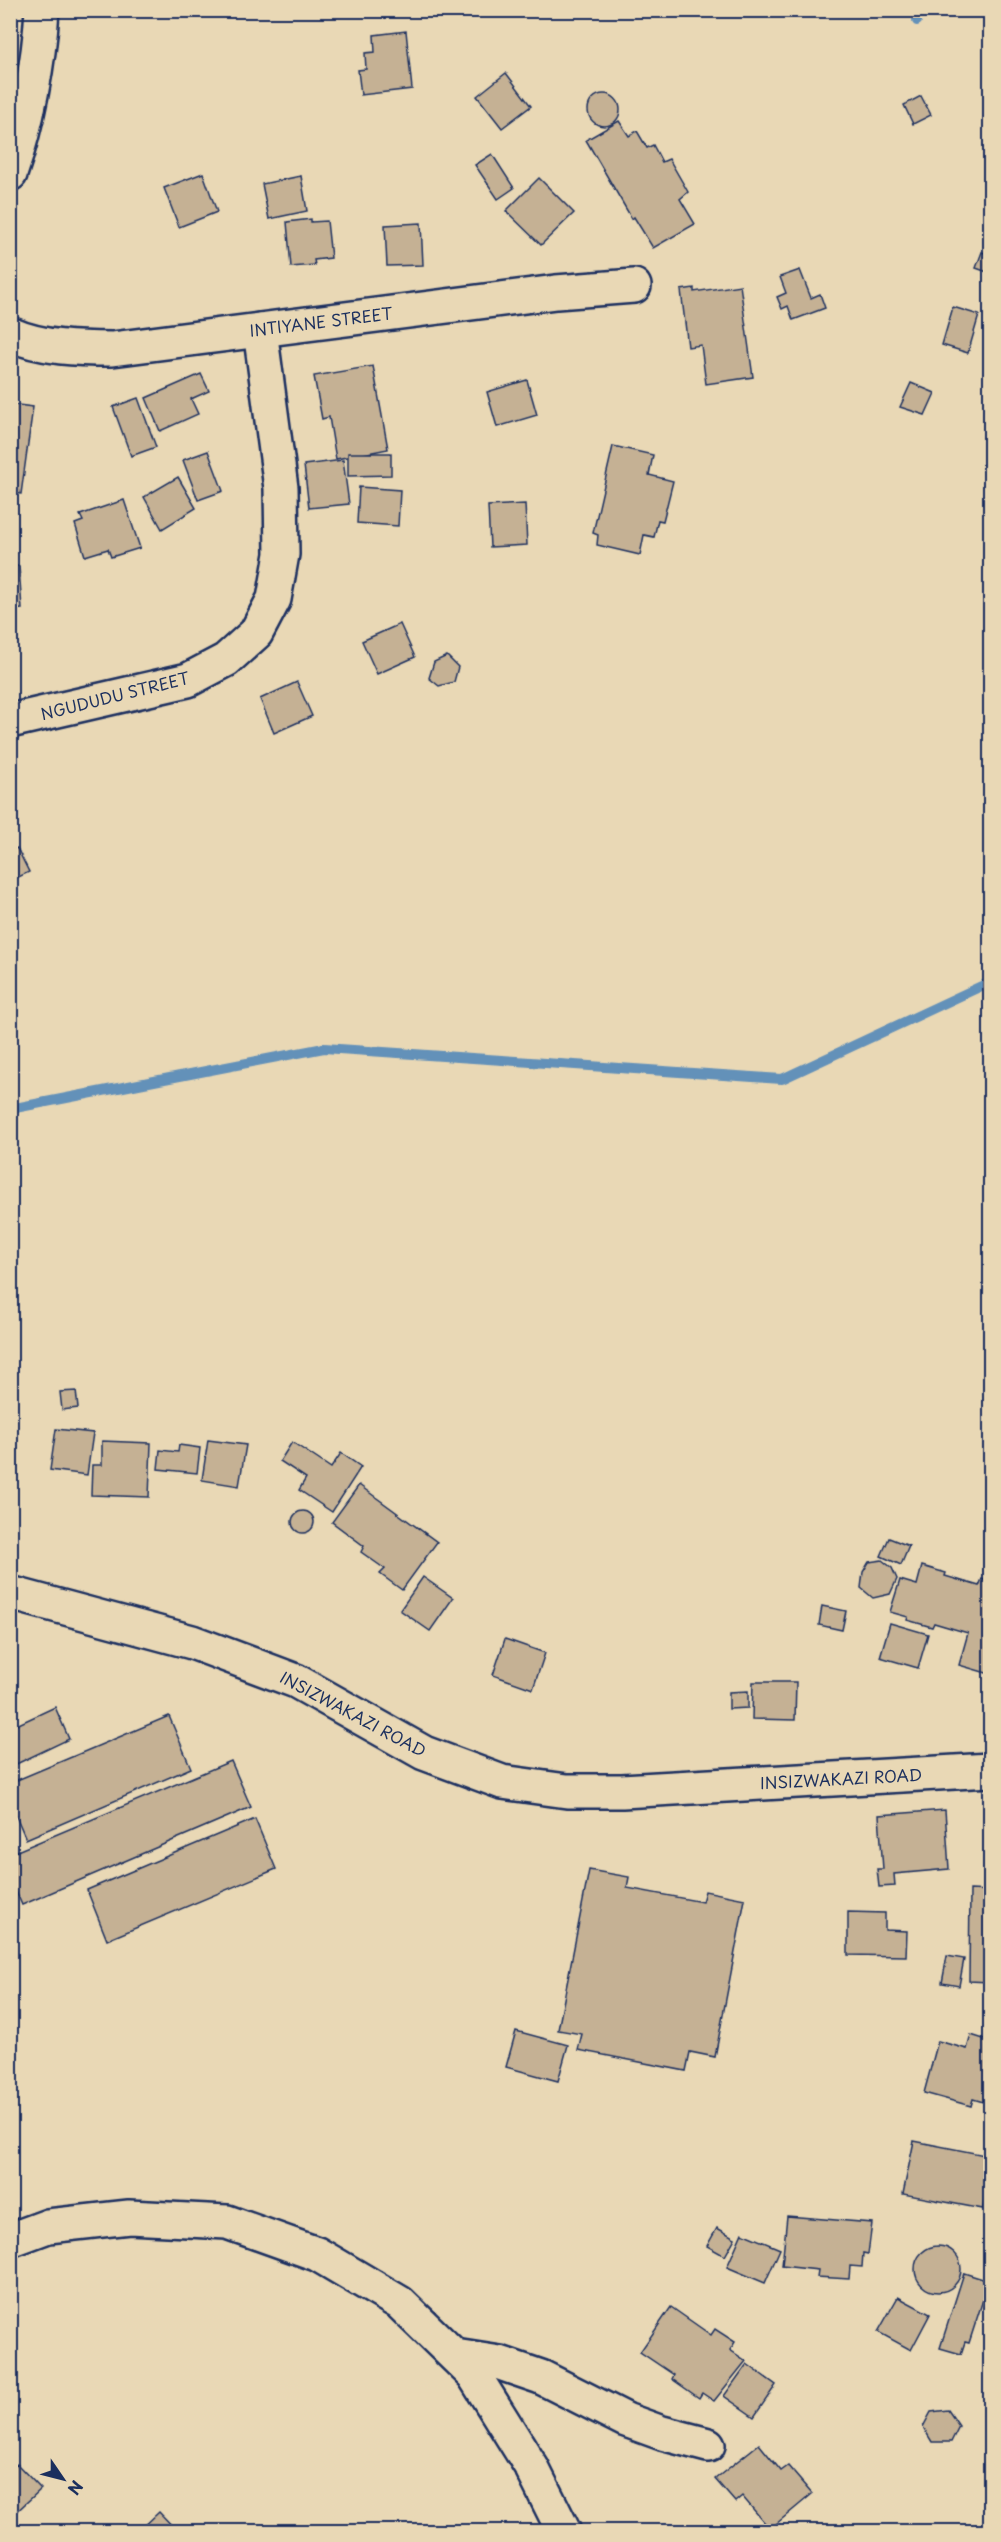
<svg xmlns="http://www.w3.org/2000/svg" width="1001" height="2542" font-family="'Playpen Sans',sans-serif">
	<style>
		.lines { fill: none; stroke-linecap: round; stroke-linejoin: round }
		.stream { stroke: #6491b9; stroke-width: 10 }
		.building { fill: #c5b194; stroke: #1b2f5e; stroke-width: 1.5 }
		.minor-casing { stroke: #1b2f5e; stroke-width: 38 }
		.minor { stroke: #e9d8b5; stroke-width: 33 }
		.labels { text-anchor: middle; stroke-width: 4.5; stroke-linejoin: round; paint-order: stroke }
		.street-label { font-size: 16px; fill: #1b2f5e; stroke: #e9d8b5 }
	</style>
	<rect width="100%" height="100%" fill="#e9d8b5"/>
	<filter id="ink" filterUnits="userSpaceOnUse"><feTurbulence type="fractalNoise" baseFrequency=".0167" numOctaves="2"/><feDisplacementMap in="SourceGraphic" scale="12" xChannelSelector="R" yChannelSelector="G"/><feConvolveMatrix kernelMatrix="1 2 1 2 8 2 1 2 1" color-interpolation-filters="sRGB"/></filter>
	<g filter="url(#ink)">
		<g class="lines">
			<g class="stream">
				<polyline points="917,21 918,10"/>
				<polyline points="10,1109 324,1048 782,1079 990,982"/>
			</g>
		</g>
		<g class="building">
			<polygon points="406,31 412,89 361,95 358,70 366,69 365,53 375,52 374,35"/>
			<polygon points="506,73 531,106 502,128 477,96"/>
			<circle cx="604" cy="110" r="16"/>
			<polygon points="921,96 931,115 913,124 904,105"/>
			<polygon points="619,121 629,136 637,131 647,148 653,145 662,162 669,159 688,192 680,199 695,224 653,248 634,217 632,219 586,140"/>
			<polygon points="492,154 514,188 498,199 475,165"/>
			<polygon points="203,173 217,212 179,227 164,188"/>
			<polygon points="301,176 307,211 269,219 262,184"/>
			<polygon points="539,178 574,213 541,245 506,211"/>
			<polygon points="311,219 311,222 327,221 331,258 314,260 315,265 291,267 287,222"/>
			<polygon points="421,223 423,265 387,266 385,225"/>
			<polygon points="982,252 990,255 990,273 976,268"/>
			<polygon points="800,270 811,298 820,294 825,308 793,320 788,306 782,309 777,297 786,293 780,277"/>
			<polygon points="740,285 753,377 706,384 701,345 688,347 681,290 694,288 694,292"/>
			<polygon points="953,307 979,315 968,353 942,345"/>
			<polygon points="373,366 388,449 336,459 329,417 322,419 314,376"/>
			<polygon points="201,374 209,391 191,399 198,414 160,431 146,398"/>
			<polygon points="527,380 537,415 497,427 487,392"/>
			<polygon points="911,383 935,393 925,415 900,407"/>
			<polygon points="138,398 156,447 131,456 113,407"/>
			<polygon points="10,404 33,407 21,494 10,493"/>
			<polygon points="613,446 653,455 649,475 673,481 663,521 658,520 654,537 644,535 640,555 597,545 598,535 593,533"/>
			<polygon points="208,451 223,491 198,500 183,460"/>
			<polygon points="348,453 391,453 391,475 348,476"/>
			<polygon points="343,460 349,504 309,508 304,465"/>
			<polygon points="178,477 196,508 162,529 144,497"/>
			<polygon points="359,487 400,490 398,526 357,523"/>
			<polygon points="124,500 140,548 111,557 108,549 85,556 75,524 83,521 80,515"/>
			<polygon points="525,504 527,545 490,547 488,506"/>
			<polygon points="10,566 19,566 22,609 10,610"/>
			<polygon points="400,624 415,657 377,674 362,641"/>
			<polygon points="447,656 458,667 454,682 439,686 429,678 434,662"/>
			<polygon points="297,682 312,716 274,733 260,699"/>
			<polygon points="17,848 29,872 10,881 10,851"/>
			<polygon points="76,1391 78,1408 62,1410 60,1392"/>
			<polygon points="56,1429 93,1433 87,1475 50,1470"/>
			<polygon points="208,1440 246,1445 239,1486 202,1480"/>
			<polygon points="102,1441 151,1443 149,1497 91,1495 92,1465 102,1465"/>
			<polygon points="292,1442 331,1468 341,1453 361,1467 332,1512 299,1490 306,1478 280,1461"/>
			<polygon points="179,1445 200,1448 197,1473 158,1469 160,1450 178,1452"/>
			<polygon points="359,1485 437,1542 402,1590 380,1574 385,1569 361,1552 364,1546 332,1522"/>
			<circle cx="303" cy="1522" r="11"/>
			<polygon points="889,1538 909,1546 901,1565 881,1556"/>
			<polygon points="882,1560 892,1568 897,1579 890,1594 873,1598 861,1588 863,1572 869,1562"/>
			<polygon points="922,1566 946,1573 945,1576 979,1586 982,1579 990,1582 990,1674 959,1665 968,1633 934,1623 932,1627 907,1620 908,1617 890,1612 900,1580 917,1585"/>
			<polygon points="423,1577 453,1598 430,1631 400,1610"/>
			<polygon points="822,1606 846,1611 842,1630 819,1625"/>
			<polygon points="890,1623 928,1634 918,1668 880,1657"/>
			<polygon points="505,1639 545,1653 533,1689 493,1675"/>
			<polygon points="753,1682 796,1682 795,1720 752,1719"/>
			<polygon points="748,1691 748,1708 729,1709 729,1692"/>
			<polygon points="55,1707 69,1739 10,1767 10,1728"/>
			<polygon points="169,1716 191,1768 26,1839 10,1802 10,1783"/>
			<polygon points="231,1761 251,1807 22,1905 10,1878 10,1854"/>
			<polygon points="945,1810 949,1869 894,1874 895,1886 879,1887 877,1869 883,1869 879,1815"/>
			<polygon points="255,1819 276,1869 107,1940 87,1890"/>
			<polygon points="589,1870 629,1877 627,1888 702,1902 705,1891 745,1899 715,2057 690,2052 686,2071 578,2050 582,2034 558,2030"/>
			<polygon points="970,1890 990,1891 990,1982 969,1981"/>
			<polygon points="848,1912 885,1913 885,1930 907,1931 906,1956 848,1955"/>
			<polygon points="947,1956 964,1959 959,1986 942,1983"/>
			<polygon points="516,2031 568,2045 558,2081 506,2067"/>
			<polygon points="971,2035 990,2041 990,2104 973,2099 971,2106 924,2093 938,2041 967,2049"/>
			<polygon points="914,2141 990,2156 983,2209 903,2194"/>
			<polygon points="787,2216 872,2223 868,2254 863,2253 862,2267 850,2266 849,2279 817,2277 818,2270 782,2266"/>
			<polygon points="717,2228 735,2238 725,2256 707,2246"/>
			<polygon points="742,2233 780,2249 765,2283 727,2267"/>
			<circle cx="938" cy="2269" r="23"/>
			<polygon points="964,2273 989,2281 969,2343 965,2342 961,2354 940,2348"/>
			<polygon points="898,2297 930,2314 911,2350 878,2332"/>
			<polygon points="671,2307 711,2335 715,2329 735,2342 730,2350 746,2361 714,2401 702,2393 699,2398 672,2379 674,2375 640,2352"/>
			<polygon points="747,2364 776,2385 754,2417 724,2396"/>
			<polygon points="948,2410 959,2426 951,2442 932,2442 923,2427 931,2412"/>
			<polygon points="759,2444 781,2471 788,2466 812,2494 770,2529 742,2496 735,2502 715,2479"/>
			<polygon points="17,2464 41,2489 12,2516 10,2470"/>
			<polygon points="159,2512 178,2532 138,2532"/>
		</g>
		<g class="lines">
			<g class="minor-casing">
				<g id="minor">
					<path d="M10,174C27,125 39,62 42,10"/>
					<path d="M10,334C41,348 79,349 112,349L556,292L634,286"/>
					<polyline points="10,721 188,680 226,660 256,633 274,599 282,554 281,488 260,330"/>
					<polyline points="10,1593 192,1642 296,1681 424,1753 502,1782 567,1791 622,1791 990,1770"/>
					<polyline points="10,2240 48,2226 129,2217 227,2222 317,2254 400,2303 474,2375 532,2468 564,2532"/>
					<polyline points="455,2356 500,2363 541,2377 626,2420 662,2433 708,2445"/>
				</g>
			</g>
			<use href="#minor" class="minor"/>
		</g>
	</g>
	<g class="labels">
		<g class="street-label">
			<text transform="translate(321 322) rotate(-7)" y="6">INTIYANE STREET</text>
			<text transform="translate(115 696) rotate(-14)" y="6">NGUDUDU STREET</text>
			<text transform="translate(353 1714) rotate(28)" y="6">INSIZWAKAZI ROAD</text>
			<text transform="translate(841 1779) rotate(-3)" y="6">INSIZWAKAZI ROAD</text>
		</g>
	</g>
	<rect width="1001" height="2542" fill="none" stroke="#e9d8b5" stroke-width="36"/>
	<rect x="18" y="18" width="965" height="2506" fill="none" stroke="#1b2f5e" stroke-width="2" filter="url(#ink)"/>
	<g transform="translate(63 2479) rotate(125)" stroke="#e9d8b5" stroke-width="4.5" paint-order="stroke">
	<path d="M0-4.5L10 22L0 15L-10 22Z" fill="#1b2f5e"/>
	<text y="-9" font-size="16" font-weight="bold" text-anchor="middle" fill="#1b2f5e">N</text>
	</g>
</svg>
